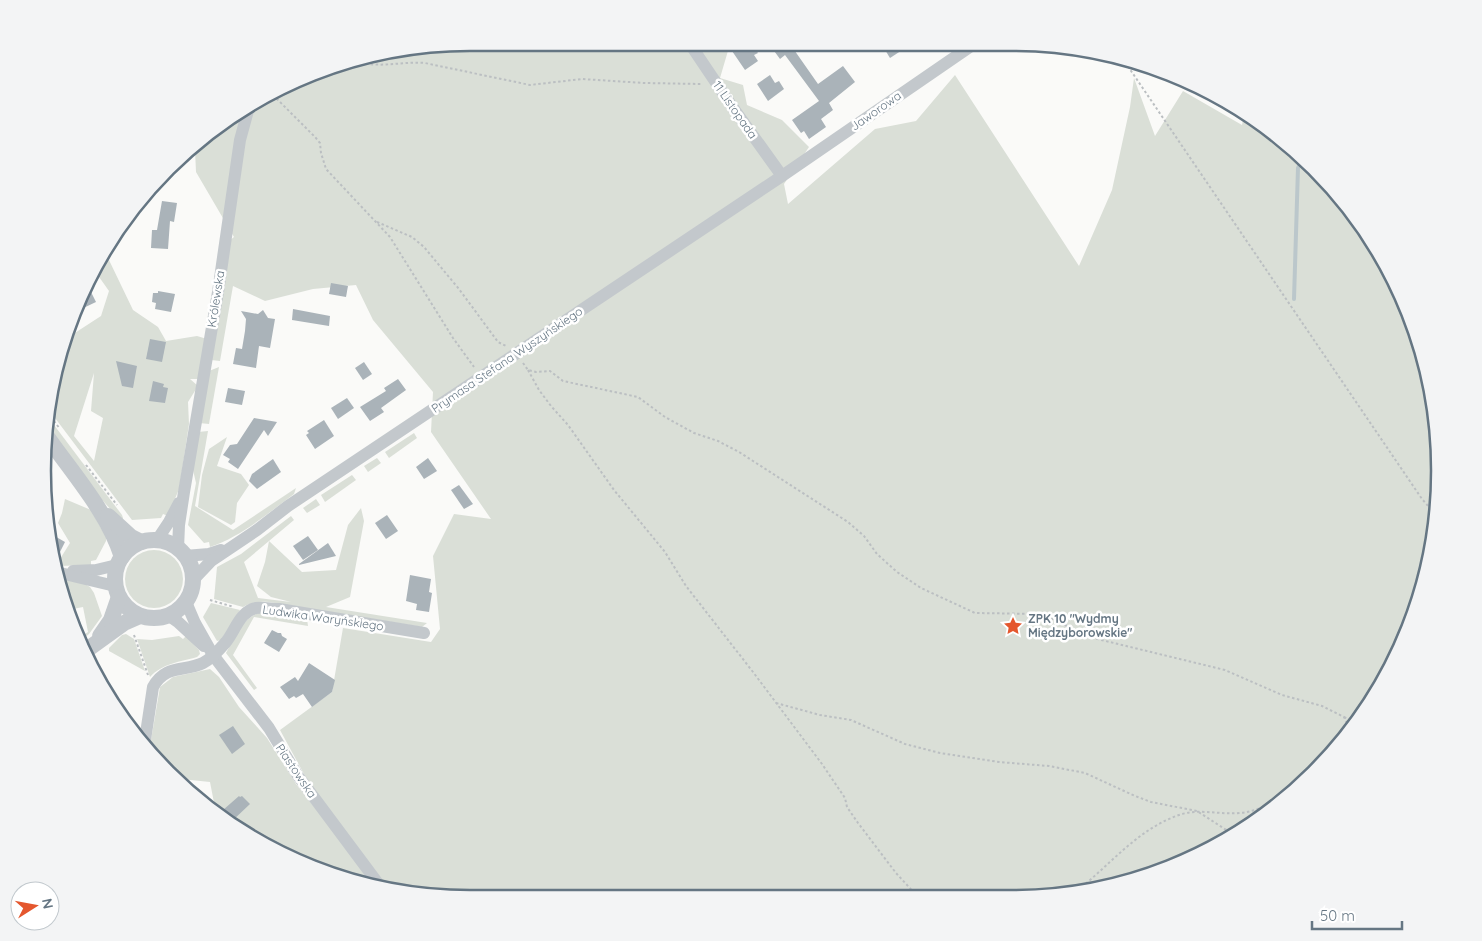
<svg xmlns="http://www.w3.org/2000/svg" width="1482" height="941" font-family="Quicksand,sans-serif">
	<style>
		.green { fill: #dadfd7; fill-rule: evenodd }
		.lines { fill: none; stroke-linecap: round; stroke-linejoin: round }
		.stream { stroke: #bbc7cb; stroke-width: 4 }
		.building { fill: #aab3b9 }
		.path { stroke: #bbbfc2; stroke-width: 2; stroke-dasharray: 2.5 2.5; stroke-linecap: butt }
		.minor { stroke: #c3c8cc; stroke-width: 12 }
		.tertiary { stroke: #c3c8cc; stroke-width: 16 }
		.labels { text-anchor: middle; stroke-width: 5; stroke-linejoin: round; paint-order: stroke }
		.street-label { font-size: 12px; fill: #657683; stroke: #fff }
		.poi-label { font-size: 12px; font-weight: bold; fill: #657683; stroke: #fff; text-anchor: start }
		.rim { fill: none; stroke: #657683; stroke-width: 2.5 }
	</style>
	<rect width="100%" height="100%" fill="#fafaf8"/>
	<g class="green">
		<polygon points="471,43 730,44 720,78 743,85 747,105 782,120 809,147 784,184 788,204 875,129 916,121 955,75 1079,266 1112,190 1130,107 1134,78 1155,136 1183,91 1242,125 1244,115 1272,131 1333,189 1382,257 1417,333 1436,415 1439,499 1425,582 1395,660 1351,731 1293,792 1225,841 1149,876 1040,898 415,895 307,866 216,813 210,782 181,779 150,746 160,687 173,677 210,669 219,677 239,707 267,738 296,784 371,878 305,776 280,730 332,692 343,628 431,642 440,629 433,556 454,514 491,519 431,432 433,392 373,320 356,285 313,289 265,301 233,286 220,361 211,360 229,241 234,237 196,172 195,150 232,115 333,65"/>
		<path d="M109,251L108,258L133,310L158,327L166,341L197,336L207,339L200,379H190L198,386L188,402L189,424L183,464L179,489L168,516L163,514L161,518L132,520L52,414L64,340L101,316L109,291L97,274ZM94,373L91,411L103,418L94,461L74,436Z"/>
		<polygon points="219,367 209,424 199,423 209,371"/>
		<polygon points="51,421 122,515 123,518 122,522 95,492 49,429"/>
		<path d="M208,431L195,506L233,530L296,488L294,494C267,514 242,536 210,547L209,542L204,543L188,525L196,483L193,470L198,432Z"/>
		<polygon points="414,433 417,438 389,458 385,452"/>
		<polygon points="227,437 217,466 241,474 249,485 237,503 235,522 231,525 198,507 202,475 209,449"/>
		<polygon points="377,458 381,463 368,472 364,466"/>
		<polygon points="352,475 356,480 325,502 321,495"/>
		<polygon points="65,499 91,510 106,537 106,541 96,560 91,561 91,565 59,566 60,559 70,543 58,523 62,513"/>
		<polygon points="316,499 320,505 307,513 303,508"/>
		<path d="M361,508L364,521L350,597L326,607L427,623L422,627L269,602C259,601 251,602 243,607L214,599L217,567L241,554L291,516L294,520L269,541L302,572L336,570L348,525ZM269,541L265,562L257,586L271,597L291,602L258,598L244,562Z"/>
		<circle cx="154" cy="579" r="29"/>
		<polygon points="58,578 85,584 90,587 94,593 102,616 89,634 83,639 82,636 88,632 83,607 73,609 69,607 57,582"/>
		<polygon points="211,603 240,610 221,640 217,641 203,617"/>
		<path d="M265,612L307,619L308,626L254,617L233,655L257,688L254,690L226,653C236,636 243,614 265,612Z"/>
		<polygon points="126,634 134,639 145,671 109,651 109,648 122,635"/>
		<path d="M179,636L183,639L186,636L199,650L200,654L197,657C180,662 163,663 150,677L137,639L152,640Z"/>
	</g>
	<g class="lines">
		<polyline class="stream" points="1294,299 1298,168 1302,159"/>
	</g>
	<g class="building">
		<polygon points="742,44 751,44 758,53 754,55 758,61 745,70 732,51"/>
		<polygon points="769,44 790,44 818,84 843,66 855,82 829,103 833,110 821,119 826,127 809,139 804,131 801,133 792,120 819,101 785,55 780,59"/>
		<polygon points="882,45 910,45 890,58"/>
		<polygon points="770,75 775,83 779,81 784,89 768,101 757,84"/>
		<polygon points="162,201 177,203 174,222 170,221 168,249 151,248 152,230 157,230"/>
		<polygon points="331,283 348,286 346,297 329,294"/>
		<polygon points="89,288 96,302 77,311 79,307"/>
		<polygon points="158,291 175,294 171,312 155,309 156,303 152,302 153,293 158,293"/>
		<polygon points="293,309 330,316 329,326 292,320"/>
		<polygon points="263,310 268,318 275,319 270,348 259,346 256,368 233,364 236,348 242,349 245,331 246,319 241,311 258,314"/>
		<polygon points="150,339 166,342 162,362 146,359"/>
		<polygon points="116,361 137,366 133,388 122,386"/>
		<polygon points="364,362 372,374 363,380 355,368"/>
		<polygon points="398,379 406,390 381,408 384,412 370,421 360,407 386,391 384,388"/>
		<polygon points="153,381 164,384 163,387 168,388 165,403 149,401"/>
		<polygon points="228,388 245,391 242,405 225,402"/>
		<polygon points="347,398 354,408 338,419 331,408"/>
		<polygon points="254,418 277,422 268,436 264,430 238,469 228,462 230,459 223,455 230,445 237,444"/>
		<polygon points="324,420 334,436 315,449 306,435 309,433 307,431"/>
		<polygon points="428,458 437,471 424,479 416,467"/>
		<polygon points="273,459 281,472 257,489 249,481 252,474"/>
		<polygon points="459,485 473,504 464,509 451,490"/>
		<polygon points="387,515 398,531 386,539 375,523"/>
		<polygon points="51,534 65,542 60,552 53,548"/>
		<polygon points="308,536 318,550 303,560 293,546"/>
		<polygon points="328,543 336,556 299,565 299,564"/>
		<polygon points="410,575 431,579 429,592 432,593 429,612 416,610 417,604 406,601"/>
		<polygon points="272,630 278,633 281,633 282,636 287,639 279,652 264,643"/>
		<polygon points="309,663 335,680 332,692 312,707 303,694 296,698 294,696 289,699 280,687 295,677 298,681"/>
		<polygon points="233,726 245,744 232,754 219,735"/>
		<polygon points="239,796 240,797 242,796 250,804 231,822 223,817 225,815 223,810"/>
	</g>
	<g class="lines">
		<g class="path">
			<path d="M356,61C379,69 401,61 425,63L530,85L582,79L644,83L702,84"/>
			<polyline points="1125,62 1422,499 1436,515"/>
			<polyline points="273,95 315,137 320,143 321,153 326,169 390,237 453,338 474,367"/>
			<polyline points="377,222 412,237 424,247 459,289 498,342 506,346"/>
			<polyline points="523,363 528,370 536,372 550,371 563,381 638,397 665,417 694,433 718,441 739,452 848,522 864,536 877,554 897,572 921,588 975,613 1042,614 1065,625 1085,636 1225,670 1282,695 1322,706 1344,717 1348,725 1346,735 1342,741"/>
			<polyline points="528,370 539,390 551,406 568,425 614,490 665,552 686,586 753,672 822,764 845,798 847,807 858,823 896,873 918,897"/>
			<polyline points="51,417 60,429"/>
			<polyline points="86,465 117,505"/>
			<polyline points="210,600 234,607"/>
			<polyline points="1405,634 1417,585 1429,557"/>
			<polyline points="134,635 148,675"/>
			<polyline points="776,703 820,715 851,720 905,744 940,753 999,762 1049,766 1085,773 1135,796 1151,802 1197,811 1234,835"/>
			<polyline points="1344,717 1356,723"/>
			<polyline points="1346,735 1352,730"/>
			<path d="M1078,890C1111,864 1138,829 1179,815C1199,808 1219,815 1240,813C1264,811 1284,795 1304,781"/>
		</g>
		<g class="minor">
			<polyline points="690,44 731,105 782,176"/>
			<polyline points="157,540 169,522 179,503"/>
			<polyline points="178,549 179,525 184,492 218,292 240,140 249,107"/>
			<polyline points="185,556 209,554 221,550"/>
			<polyline points="73,571 96,570 117,565"/>
			<polyline points="56,572 115,586"/>
			<polyline points="193,580 211,561 257,530 288,506 782,176 971,46"/>
			<polyline points="186,602 195,623 213,655 269,728 298,776 380,886"/>
			<polyline points="168,615 178,622 204,646"/>
			<path d="M145,740L153,687C166,664 184,672 203,663C211,659 220,649 226,642C235,631 240,611 256,608C263,607 272,609 279,609L424,633"/>
		</g>
		<g class="tertiary">
			<path d="M48,438C74,475 108,513 122,557"/>
			<polyline points="108,516 131,537 141,542"/>
			<circle cx="154" cy="579" r="39"/>
			<polyline points="100,636 111,620 119,597"/>
			<polyline points="88,649 124,623 140,616"/>
		</g>
	</g>
	<defs>
		<g id="sight-bare" transform="scale(1.5)"><path d="M0-6L1.8-2.2L6-1.7L2.9 1.2L3.7 5.4L0 3.3L-3.7 5.4L-2.9 1.2L-6-1.7L-1.8-2.2Z" fill="#e4572e" stroke="#fff" stroke-width="2.5" paint-order="stroke"/></g>
	</defs>
	<g fill-rule="evenodd">
		<use href="#sight-bare" x="1013" y="626"/>
	</g>
	<g class="labels">
		<g class="street-label">
			<text transform="translate(735 110) rotate(55)" y="4">11 Listopada</text>
			<text transform="translate(876 111) rotate(-35)" y="4">Jaworowa</text>
			<text transform="translate(216 299) rotate(-81)" y="4">Królewska</text>
			<text transform="translate(507 360) rotate(-34)" y="4">Prymasa Stefana Wyszyńskiego</text>
			<text transform="translate(323 618) rotate(8)" y="4">Ludwika Waryńskiego</text>
			<text transform="translate(296 771) rotate(56)" y="4">Piastowska</text>
		</g>
		<g class="poi-label">
			<text x="1028" y="623">ZPK 10 "Wydmy<tspan x="1028" dy="14">Międzyborowskie"</tspan></text>
		</g>
	</g>
	<path d="M0 0H1482V941H0ZM470 51H1012A419 419 0 0 1 1431 470V471A419 419 0 0 1 1012 890H470A419 419 0 0 1 51 471V470A419 419 0 0 1 470 51Z" fill="#f3f4f5" fill-rule="evenodd"/>
	<path class="rim" d="M470 51H1012A419 419 0 0 1 1431 470V471A419 419 0 0 1 1012 890H470A419 419 0 0 1 51 471V470A419 419 0 0 1 470 51Z"/>
	<g transform="translate(35 906) rotate(79)"><circle r="24" fill="#ffffff" stroke="#c1c8cd"/>
	<path d="M0-4L9 19L0 12L-9 19Z" fill="#e4572e"/>
	<text y="-8" font-size="14" font-weight="bold" text-anchor="middle" fill="#657683">N</text>
	</g>
	<path d="M1312 921v8h90v-8" fill="none" stroke="#657683" stroke-width="2.5"/>
	<text x="1320" y="921" font-size="15" fill="#657683" stroke="#ffffff" stroke-width="4" paint-order="stroke">50 m</text>
</svg>
